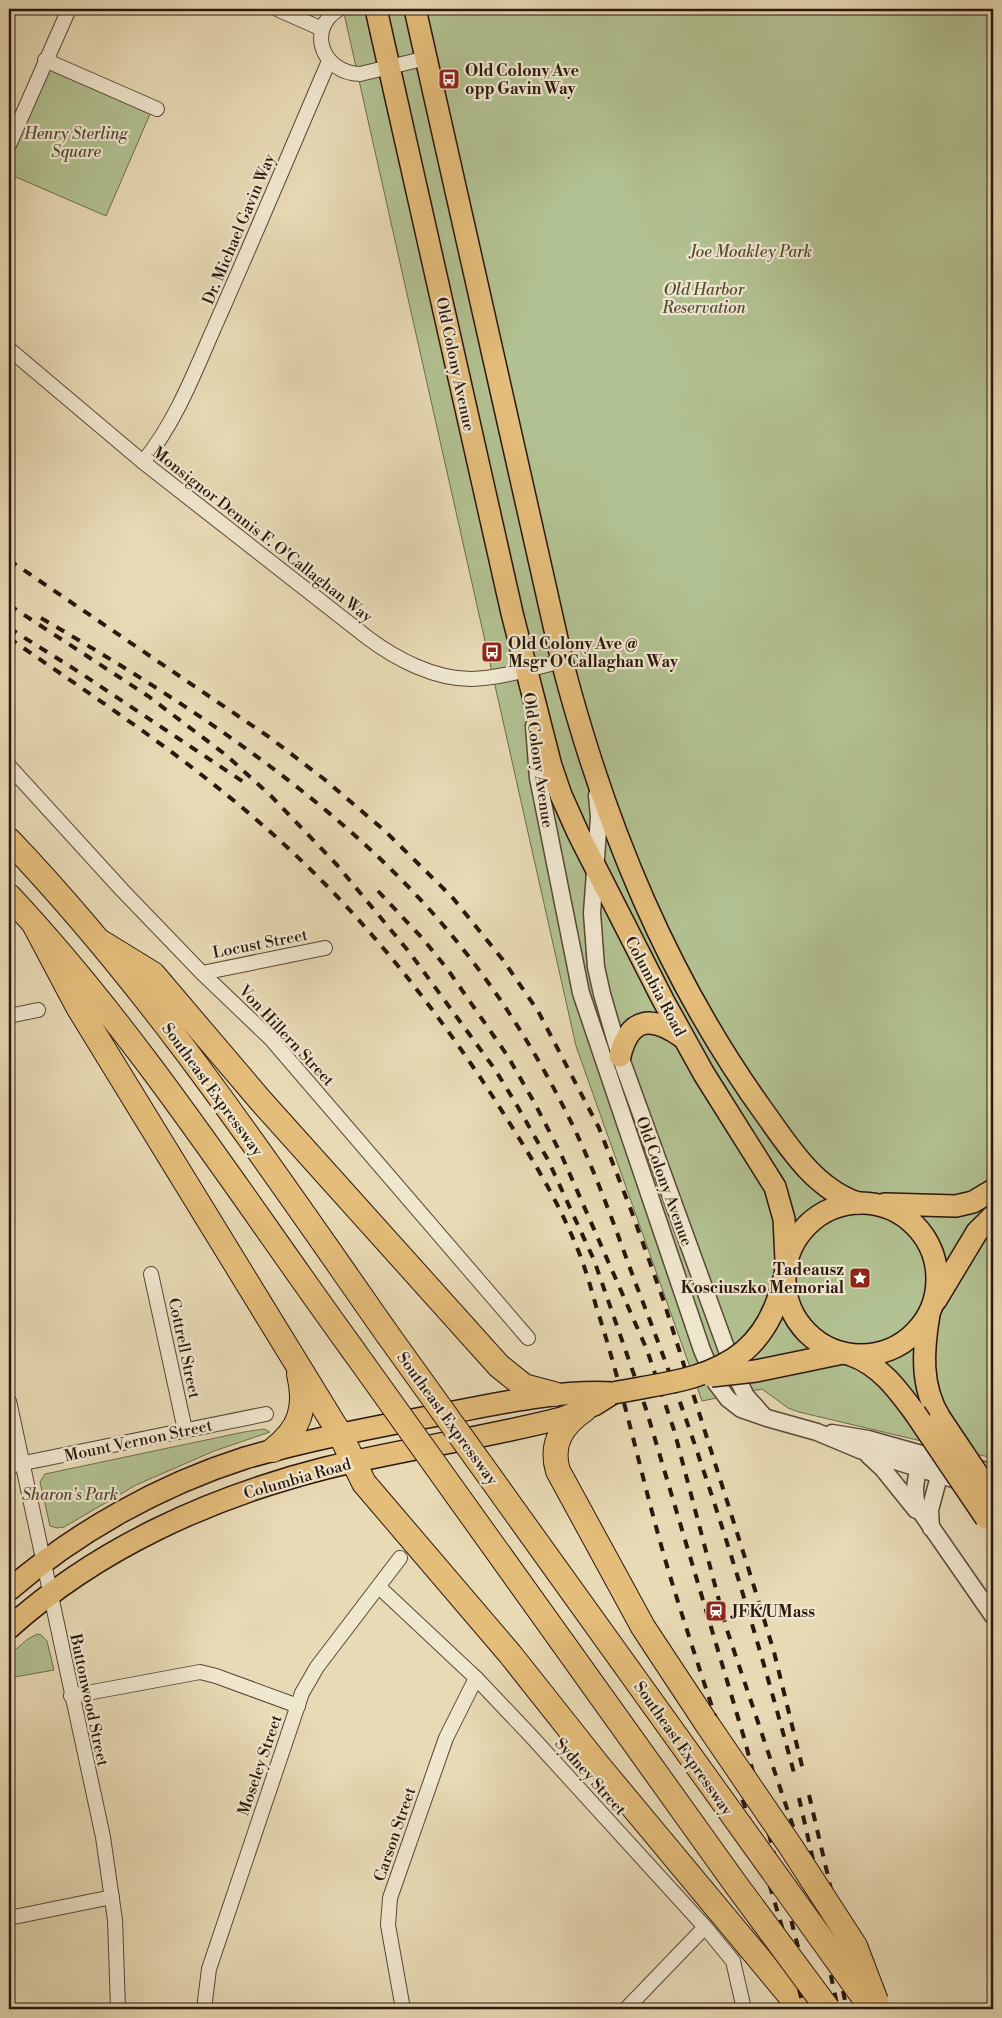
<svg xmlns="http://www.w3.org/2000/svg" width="1002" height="2018" font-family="'Libre Bodoni',serif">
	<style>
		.green { fill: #b2c191; stroke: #6e6c4f }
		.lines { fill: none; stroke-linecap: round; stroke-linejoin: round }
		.minor-casing { stroke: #5a4837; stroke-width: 16 }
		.tertiary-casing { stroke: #5a4837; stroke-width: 19 }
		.primary-casing { stroke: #2b170d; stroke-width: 24 }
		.motorway-casing { stroke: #2b170d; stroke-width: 26 }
		.minor { stroke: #f0e7cf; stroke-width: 14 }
		.tertiary { stroke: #f0e7cf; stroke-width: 16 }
		.primary { stroke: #e4bd7a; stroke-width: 21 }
		.motorway { stroke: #e4bd7a; stroke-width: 24 }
		.rail { stroke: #2b170d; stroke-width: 4; stroke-dasharray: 9 9; stroke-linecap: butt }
		.primary-bridge-casing { stroke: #2b170d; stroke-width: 24; stroke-linecap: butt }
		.motorway-bridge-casing { stroke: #2b170d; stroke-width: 26; stroke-linecap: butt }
		.primary-bridge { stroke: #e4bd7a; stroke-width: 21 }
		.motorway-bridge { stroke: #e4bd7a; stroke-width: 24 }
		.labels { text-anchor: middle; stroke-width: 4.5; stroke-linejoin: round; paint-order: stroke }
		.poi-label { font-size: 16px; font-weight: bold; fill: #2b170d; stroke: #f0e7cf; text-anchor: start }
		.park-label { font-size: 16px; font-style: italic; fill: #544a35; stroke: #f0e7cf }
		.street-label { font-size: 16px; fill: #2b170d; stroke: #f0e7cf }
	</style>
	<rect width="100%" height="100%" fill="#e8dab5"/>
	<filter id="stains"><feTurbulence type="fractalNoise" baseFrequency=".004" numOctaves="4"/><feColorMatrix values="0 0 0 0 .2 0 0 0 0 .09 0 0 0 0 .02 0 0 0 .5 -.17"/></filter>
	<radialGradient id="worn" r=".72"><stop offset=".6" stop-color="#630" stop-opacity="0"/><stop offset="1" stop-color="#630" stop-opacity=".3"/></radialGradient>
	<g class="green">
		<polygon points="343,9 993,9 993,1458 799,1412 788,1408 762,1389 702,1401 576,1046"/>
		<polygon points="47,69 150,114 106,216 9,174 9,156"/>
		<polygon points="264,1429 270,1432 214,1451 136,1485 64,1527 57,1528 50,1526 40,1482 45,1474 244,1432"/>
		<polygon points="37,1634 41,1635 47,1641 54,1670 9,1678 9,1655 28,1639"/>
	</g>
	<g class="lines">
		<g class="minor-casing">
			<g id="minor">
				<polyline points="277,9 322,29"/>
				<path d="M339,9C306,29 322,73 360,74L427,58"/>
				<polyline points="45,60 157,109"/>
				<polyline points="9,145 69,9"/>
				<path d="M9,349L143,462L368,638C396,659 434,679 471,679C501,678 533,668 562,661"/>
				<path d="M143,462C177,421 196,368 218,319C256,233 292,147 329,61"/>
				<polyline points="9,766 122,890 202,973 271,1039 528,1338"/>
				<polyline points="202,973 325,948"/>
				<polyline points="9,1016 38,1010"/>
				<polyline points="151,1274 185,1430"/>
				<polyline points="9,1401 103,1837 115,1920 118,2009"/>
				<polyline points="9,1466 266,1414"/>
				<polyline points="379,1587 476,1678 531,1736 705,1927 733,1961 744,2009"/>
				<polyline points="71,1696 200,1672 216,1676 298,1706"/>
				<polyline points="9,1918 112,1897"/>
				<polyline points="204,2009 209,1969 302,1693 317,1667 400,1558"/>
				<polyline points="403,2009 388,1925 390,1898 446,1738 476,1678"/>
				<polyline points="626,2009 705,1927"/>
			</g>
		</g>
		<g class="tertiary-casing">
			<g id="tertiary">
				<polyline points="534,726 538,778 581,993 702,1350 716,1383 728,1399 741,1409 767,1418 817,1432 860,1450 966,1483"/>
				<polyline points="597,795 599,817 592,913 596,967 602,994 620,1056 737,1378 746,1396 763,1415"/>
				<polyline points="832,1433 868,1439 932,1457"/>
				<path d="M923,1454C918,1472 911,1489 918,1508L993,1616"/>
				<polyline points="868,1455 883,1469 916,1510"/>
				<polyline points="968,1466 993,1473"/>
				<polyline points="931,1528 930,1510 942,1465"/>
			</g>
		</g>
		<g class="primary-casing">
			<g id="primary">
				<polyline points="376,9 512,613 551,766 561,795 578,833 663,1000 704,1074 775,1187 784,1219 786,1260"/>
				<path d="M415,9L562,661C605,826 668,981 769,1119C792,1152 818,1190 858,1203"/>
				<path d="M620,1056C630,1016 652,1016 682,1037"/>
				<circle cx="861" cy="1279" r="76"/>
				<polyline points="885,1204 956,1206 973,1202 993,1190"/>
				<polyline points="936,1300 977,1232 993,1216"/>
				<path d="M929,1314C923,1350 920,1386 940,1418"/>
				<path d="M744,1351C766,1332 777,1308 783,1281"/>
				<path d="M851,1355C880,1365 898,1390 915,1413"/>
				<polyline points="756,1371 843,1353"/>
				<path d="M9,1590C76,1532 160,1485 245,1458C307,1440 370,1428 433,1416C493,1405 552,1390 613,1393"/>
				<path d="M9,1628C98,1548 211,1497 326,1468C404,1449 484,1438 562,1418L594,1405L613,1393"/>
			</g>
		</g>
		<g class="motorway-casing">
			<g id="motorway">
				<path d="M9,840C153,991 268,1164 388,1335"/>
				<path d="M9,896C139,1035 241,1196 353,1350"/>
				<polyline points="34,924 78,1007 340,1434 364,1483 510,1654 598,1765 801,2009"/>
				<polyline points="101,942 153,974 261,1101 499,1366 524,1386 554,1394"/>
				<path d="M584,1410C562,1425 550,1444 558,1471L643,1627L707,1724"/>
				<path d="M273,1450C300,1429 307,1408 299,1374"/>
			</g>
		</g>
		<use href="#minor" class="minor"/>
		<use href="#tertiary" class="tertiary"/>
		<use href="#primary" class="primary"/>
		<use href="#motorway" class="motorway"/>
		<g class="rail">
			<polyline points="9,560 269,737 324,779 385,831 452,897 503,960 538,1011 599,1128 631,1210 663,1299 752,1580 774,1652 803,1770"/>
			<polyline points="9,605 148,696 226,755 271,796 337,865 410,953 494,1068 515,1102 548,1160 594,1260 646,1409 745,1741 814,2009"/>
			<path d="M41,618C189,704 345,805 454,938C501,995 541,1060 573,1126C598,1178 617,1233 637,1287C699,1445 750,1609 794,1773"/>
			<polyline points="9,628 79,672 245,783"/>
			<path d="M9,638C97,699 187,758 267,829C356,907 431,1001 495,1100C524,1146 554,1192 575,1243C584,1263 590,1285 596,1306C625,1395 643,1486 670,1576C714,1720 768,1863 804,2009"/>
			<polyline points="378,891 423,939 448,970 507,1055 534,1102 561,1154 647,1350 674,1430 726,1627 803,1856 815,1901 838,2009"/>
			<polyline points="809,1795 859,2009"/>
			<polyline points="799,1798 847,2009"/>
		</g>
		<g class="primary-bridge-casing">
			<g id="primary-bridge">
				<polyline points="711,1376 756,1371"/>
				<path d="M613,1393C658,1384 708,1381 744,1351"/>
				<polyline points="915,1413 986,1518"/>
				<polyline points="940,1418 993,1497"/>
			</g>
		</g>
		<g class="motorway-bridge-casing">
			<g id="motorway-bridge">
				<polyline points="388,1335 872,2009"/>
				<polyline points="353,1350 734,1882 828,2009"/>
				<polyline points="707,1724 791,1847 855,1946 876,2001"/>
			</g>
		</g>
		<use href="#primary-bridge" class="primary-bridge"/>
		<use href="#motorway-bridge" class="motorway-bridge"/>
	</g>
	<defs>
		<g id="bus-square" transform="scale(1.125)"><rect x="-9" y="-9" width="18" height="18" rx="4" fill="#8f2418" stroke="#f0e7cf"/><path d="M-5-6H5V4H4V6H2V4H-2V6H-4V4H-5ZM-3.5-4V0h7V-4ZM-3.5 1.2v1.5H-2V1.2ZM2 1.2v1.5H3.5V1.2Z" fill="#fff"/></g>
		<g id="sight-square" transform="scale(1.125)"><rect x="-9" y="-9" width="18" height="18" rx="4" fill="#8f2418" stroke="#f0e7cf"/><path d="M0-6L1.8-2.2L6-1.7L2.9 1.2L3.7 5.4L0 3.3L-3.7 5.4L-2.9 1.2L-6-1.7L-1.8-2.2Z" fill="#fff"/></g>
		<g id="station-square" transform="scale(1.125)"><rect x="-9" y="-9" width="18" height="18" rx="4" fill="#8f2418" stroke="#f0e7cf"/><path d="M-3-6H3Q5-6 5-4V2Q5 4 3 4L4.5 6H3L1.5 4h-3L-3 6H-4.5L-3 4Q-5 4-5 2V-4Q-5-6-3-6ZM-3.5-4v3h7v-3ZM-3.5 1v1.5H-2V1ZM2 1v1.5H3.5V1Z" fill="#fff"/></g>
	</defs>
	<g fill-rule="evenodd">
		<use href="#bus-square" x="449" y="79"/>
		<use href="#bus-square" x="492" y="652"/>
		<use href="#sight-square" x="860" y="1278"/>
		<use href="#station-square" x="716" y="1611"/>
	</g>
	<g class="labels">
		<g class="poi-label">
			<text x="465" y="76">Old Colony Ave<tspan x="465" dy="18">opp Gavin Way</tspan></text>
			<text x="508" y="649">Old Colony Ave @<tspan x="508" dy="18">Msgr O'Callaghan Way</tspan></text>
			<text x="844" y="1275" text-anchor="end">Tadeausz<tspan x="844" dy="18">Kosciuszko Memorial</tspan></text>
			<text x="732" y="1617">JFK/UMass</text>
		</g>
		<g class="park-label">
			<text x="76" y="139">Henry Sterling<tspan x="76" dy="18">Square</tspan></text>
			<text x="751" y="257">Joe Moakley Park</text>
			<text x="704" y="295">Old Harbor<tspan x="704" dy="18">Reservation</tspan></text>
			<text x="70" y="1500">Sharon's Park</text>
		</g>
		<g class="street-label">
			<text transform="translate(238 229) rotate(-67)" y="6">Dr. Michael Gavin Way</text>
			<text transform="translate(456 364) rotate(78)" y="6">Old Colony Avenue</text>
			<text transform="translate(263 534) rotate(38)" y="6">Monsignor Dennis F. O'Callaghan Way</text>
			<text transform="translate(539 760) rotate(82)" y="6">Old Colony Avenue</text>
			<text transform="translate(260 943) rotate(-11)" y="6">Locust Street</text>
			<text transform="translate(656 986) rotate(62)" y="6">Columbia Road</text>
			<text transform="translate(287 1035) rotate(47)" y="6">Von Hillern Street</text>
			<text transform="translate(213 1089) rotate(54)" y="6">Southeast Expressway</text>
			<text transform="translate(665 1181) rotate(70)" y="6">Old Colony Avenue</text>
			<text transform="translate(185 1348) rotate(78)" y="6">Cottrell Street</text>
			<text transform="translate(448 1418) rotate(54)" y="6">Southeast Expressway</text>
			<text transform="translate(138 1440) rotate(-12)" y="6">Mount Vernon Street</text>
			<text transform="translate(297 1478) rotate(-16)" y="6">Columbia Road</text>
			<text transform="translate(90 1700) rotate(78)" y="6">Buttonwood Street</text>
			<text transform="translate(684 1748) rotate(55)" y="6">Southeast Expressway</text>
			<text transform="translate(259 1765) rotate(-71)" y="6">Moseley Street</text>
			<text transform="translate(591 1776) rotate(48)" y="6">Sydney Street</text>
			<text transform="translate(394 1834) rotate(-71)" y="6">Carson Street</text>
		</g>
	</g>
	<rect width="1002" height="2018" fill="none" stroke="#e8dab5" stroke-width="30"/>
	<rect x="10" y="10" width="982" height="1998" fill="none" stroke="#2b170d" stroke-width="2.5"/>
	<rect x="15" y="15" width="972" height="1988" fill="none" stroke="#2b170d"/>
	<rect width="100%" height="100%" filter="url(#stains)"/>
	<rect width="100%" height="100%" fill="url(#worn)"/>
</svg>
